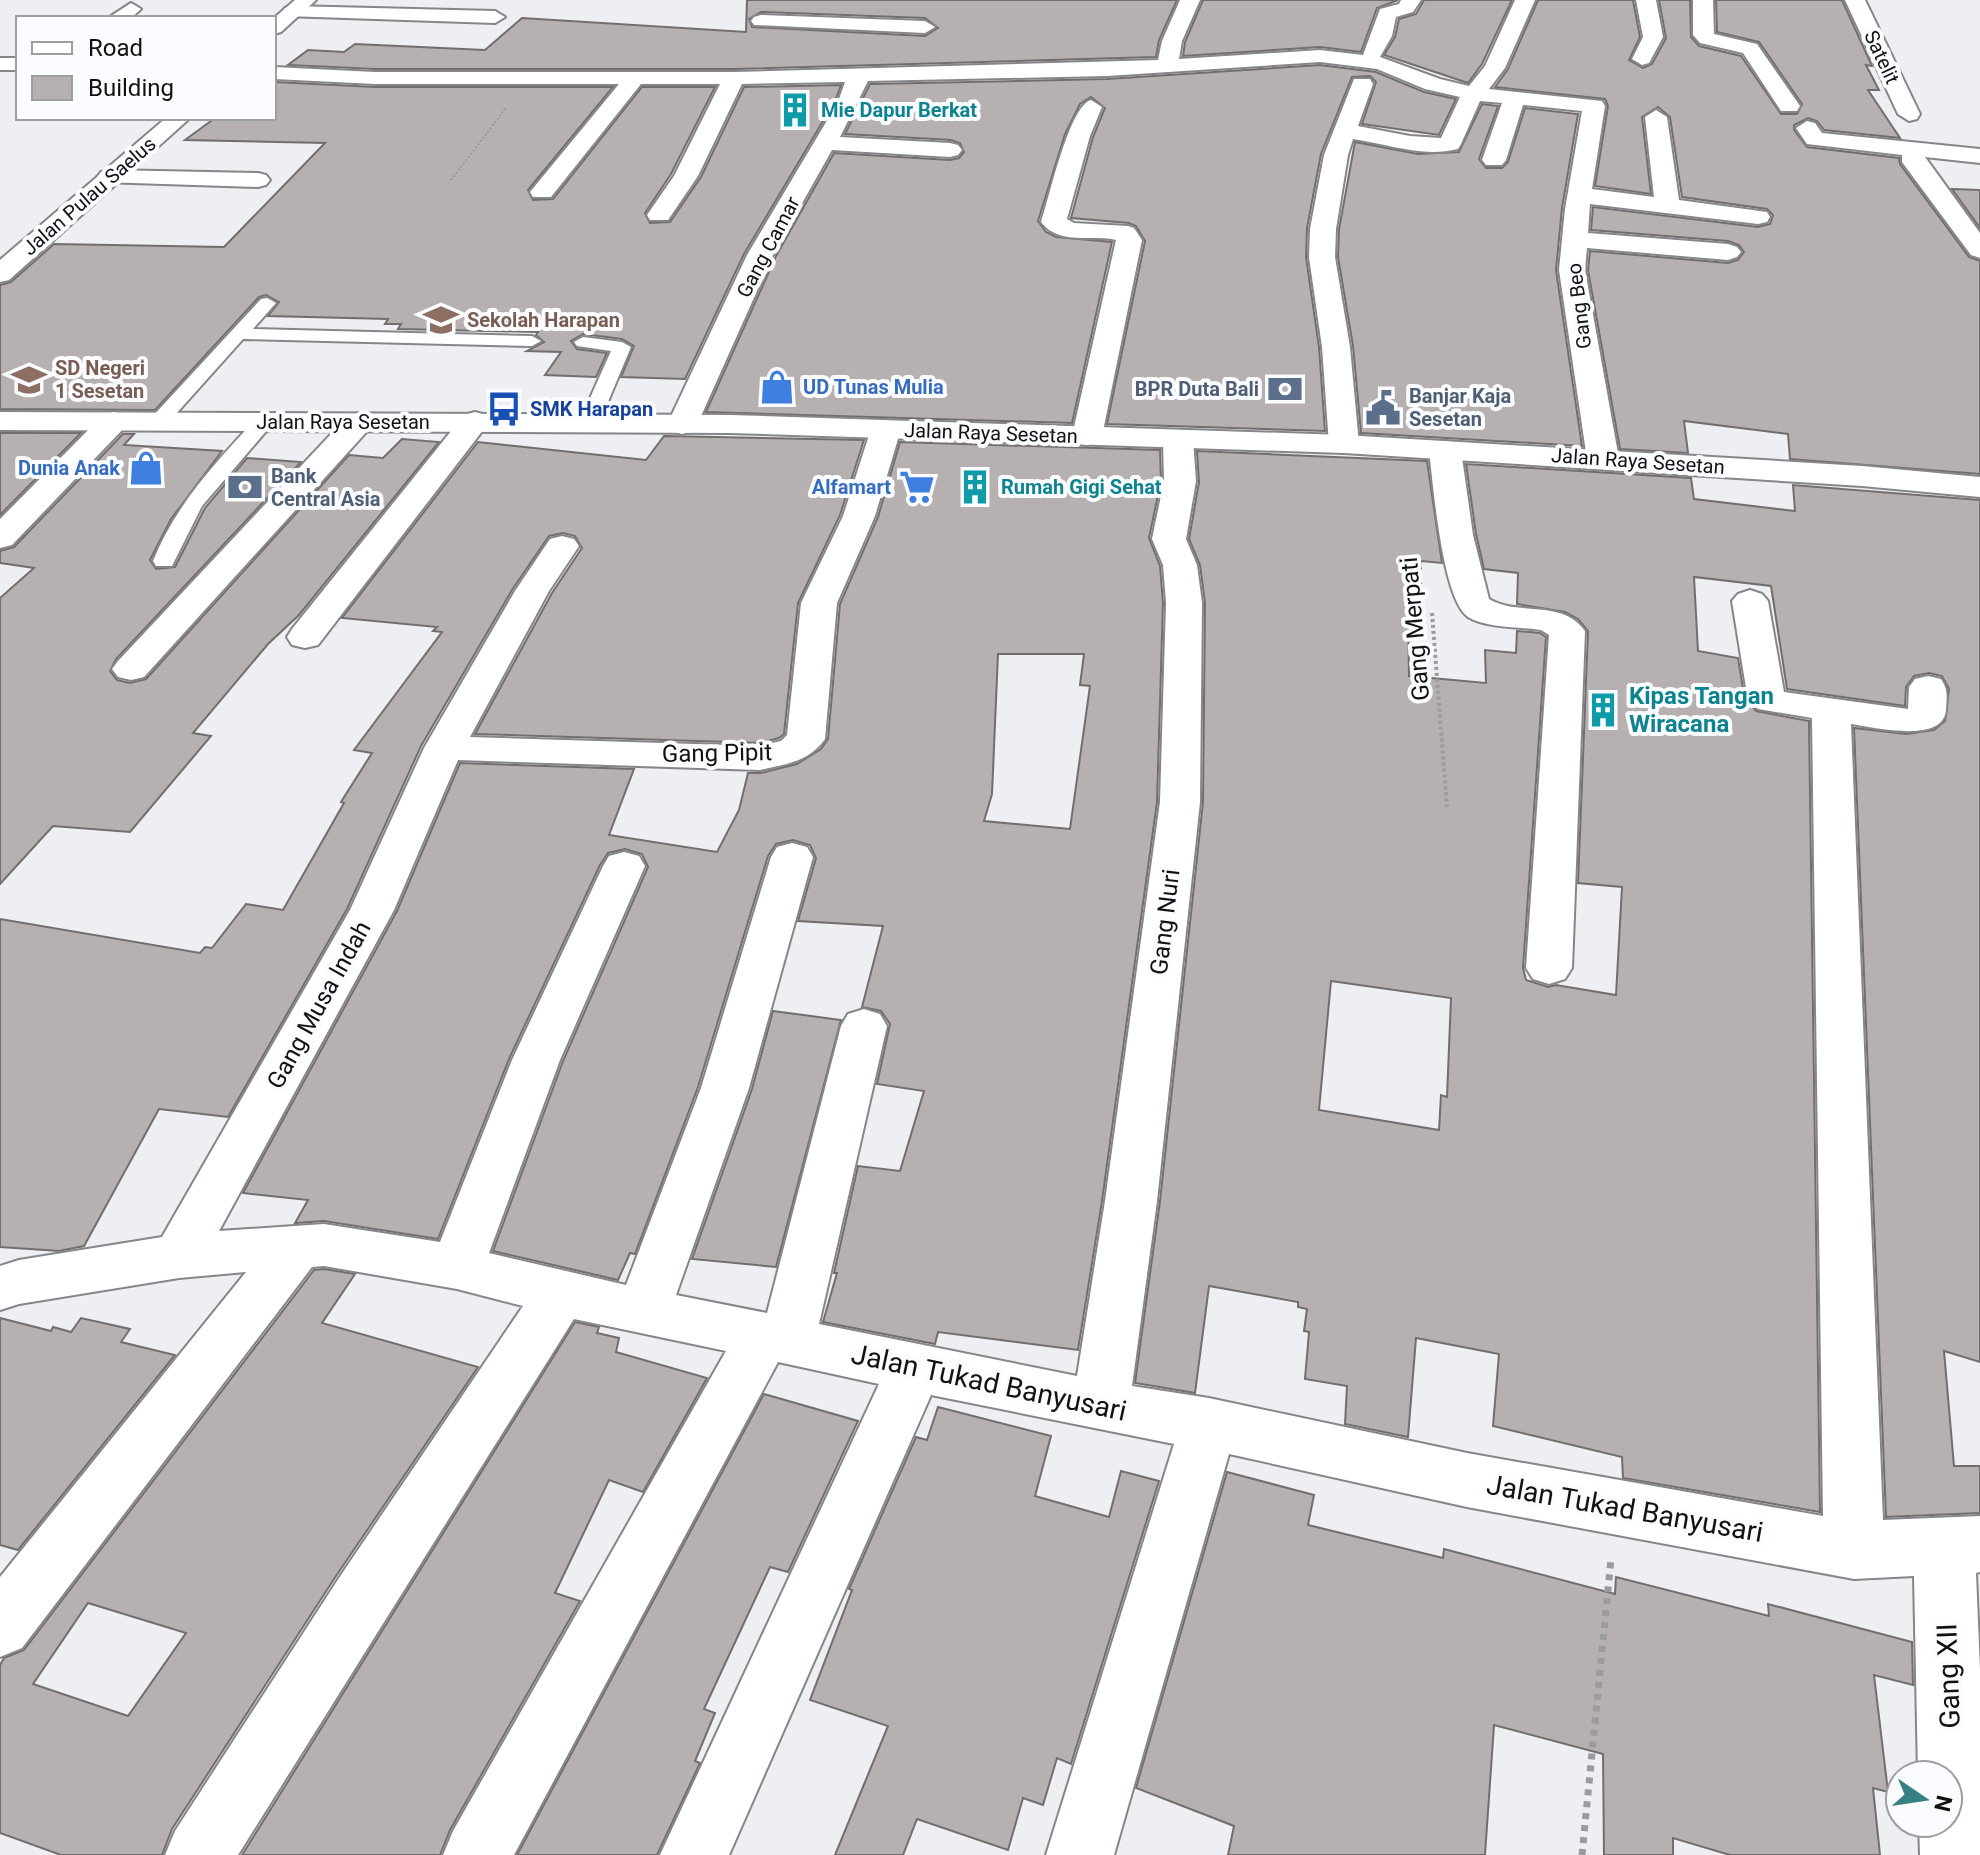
<svg xmlns="http://www.w3.org/2000/svg" width="1980" height="1855" font-family="Roboto,sans-serif">
	<style>
		.building { fill: #b6b1b0; stroke: #726e6d; stroke-width: 2; fill-rule: evenodd }
		.lines { fill: none; stroke-linecap: round; stroke-linejoin: round }
		.lane-casing { stroke: #84868a; stroke-width: 4 }
		.street-casing { stroke: #84868a; stroke-width: 4 }
		.secondary-casing { stroke: #84868a; stroke-width: 4 }
		.path-far2 { stroke: #999b9d; stroke-width: 2; stroke-dasharray: 2 2; stroke-linecap: butt }
		.path-far1 { stroke: #999b9d; stroke-width: 4; stroke-dasharray: 3 3; stroke-linecap: butt }
		.path { stroke: #999b9d; stroke-width: 7; stroke-dasharray: 6 6; stroke-linecap: butt }
		.lane { fill: #fff; fill-rule: evenodd }
		.street { fill: #fff; fill-rule: evenodd }
		.secondary { fill: #fff; fill-rule: evenodd }
		.labels { text-anchor: middle; stroke-width: 8; stroke-linejoin: round; paint-order: stroke }
		.far-street-label { font-size: 20px; fill: #111213; stroke: #fbfcff }
		.far-culture-label { font-size: 20px; font-weight: bold; fill: #0d838f; stroke: #fbfcff; text-anchor: start }
		.far-education-label { font-size: 20px; font-weight: bold; fill: #785e54; stroke: #fbfcff; text-anchor: start }
		.far-shop-label { font-size: 20px; font-weight: bold; fill: #366cbe; stroke: #fbfcff; text-anchor: end }
		.far-service-label { font-size: 20px; font-weight: bold; fill: #4e5e75; stroke: #fbfcff; text-anchor: start }
		.far-transit-label { font-size: 20px; font-weight: bold; fill: #164399; stroke: #fbfcff; text-anchor: start }
		.street-label { font-size: 24px; fill: #111213; stroke: #fbfcff }
		.culture-label { font-size: 24px; font-weight: bold; fill: #0d838f; stroke: #fbfcff; text-anchor: start }
		.near-street-label { font-size: 28px; fill: #111213; stroke: #fbfcff }
	</style>
	<rect width="100%" height="100%" fill="#edeff3"/>
	<g class="building">
		<path d="M747,0H1177L1159,40L1156,57L734,69H375L288,65L308,50L344,52L355,44L485,50L522,18L746,32ZM761,12L925,18L938,28L925,36L752,27L749,19Z"/>
		<polygon points="1203,0 1398,0 1377,8 1361,52 1320,47 1183,56 1185,42"/>
		<polygon points="1424,0 1512,0 1482,64 1468,83 1384,55 1395,37 1399,19 1416,14"/>
		<polygon points="1538,0 1633,0 1640,37 1629,60 1643,68 1652,64 1666,38 1659,0 1690,0 1691,37 1699,46 1741,56 1781,114 1797,114 1802,104 1759,42 1717,32 1716,0 1842,0 1872,66 1866,65 1879,90 1868,90 1900,138 1824,130 1817,121 1808,118 1794,125 1794,130 1807,147 1899,158 1900,164 1969,257 1980,261 1980,474 1790,459 1788,434 1684,421 1688,453 1620,449 1588,270 1590,251 1728,263 1738,260 1744,252 1739,245 1728,241 1591,230 1593,207 1758,227 1770,224 1773,215 1767,209 1682,197 1670,117 1658,107 1642,117 1651,194 1595,186 1608,106 1605,99 1495,87 1508,69"/>
		<polygon points="1320,65 1376,72 1424,92 1456,99 1439,135 1362,124 1376,82 1370,76 1352,77 1321,154 1307,228 1306,257 1319,347 1325,431 1107,424 1145,241 1136,226 1129,223 1071,218 1093,137 1105,108 1091,97 1080,104 1065,134 1038,221 1046,232 1056,237 1112,242 1072,423 706,412 776,256 834,153 950,160 959,158 964,152 960,143 951,140 845,134 870,84 1107,79"/>
		<polygon points="274,82 375,87 613,87 528,190 533,200 553,199 642,87 715,87 671,174 645,213 650,223 670,222 701,177 744,87 841,85 835,101 744,254 685,379 621,377 634,346 622,339 583,334 571,341 577,349 607,353 596,377 545,375 561,352 527,351 544,342 536,335 538,332 398,329 401,324 385,324 388,319 268,316 279,302 266,295 259,297 155,410 0,409 0,285 11,282 54,244 224,247 325,143 185,140 215,118 274,118"/>
		<polygon points="1482,104 1498,106 1479,159 1486,168 1502,168 1508,162 1525,108 1578,114 1562,208 1556,270 1582,446 1361,433 1353,346 1338,257 1339,229 1355,142 1418,154 1459,152"/>
		<polygon points="1952,189 1980,190 1980,228"/>
		<polygon points="0,433 81,433 0,515"/>
		<polygon points="123,434 134,434 124,445 222,451 171,519 150,560 156,569 175,567 205,508 247,458 301,462 116,659 110,671 117,680 130,683 146,679 349,455 383,458 402,439 439,442 299,615 268,644 193,733 211,736 130,832 53,826 0,884 0,598 34,568 0,563 0,551 14,547"/>
		<polygon points="664,436 864,440 840,515 798,603 784,734 779,738 760,743 475,734 552,593 582,548 575,536 563,533 549,536 512,590 421,746 347,909 228,1117 159,1109 84,1246 59,1251 0,1247 0,919 200,953 205,947 212,948 246,904 283,910 344,803 341,802 372,753 354,750 442,632 433,631 437,627 342,618 478,442 646,460"/>
		<path d="M900,442L1160,450L1161,481L1149,538L1160,566L1163,603L1157,802L1102,1201L1078,1350L938,1332L935,1344L823,1322L837,1273H834L858,1166L900,1171L924,1091L877,1084L890,1024L881,1011L862,1007L883,926L798,921L816,858L810,845L793,840L776,844L768,856L698,1087L635,1254L630,1253L618,1280L493,1251L563,1061L648,867L642,854L625,849L608,853L600,865L509,1059L438,1239L324,1221L295,1223L308,1200L243,1193L397,911L460,763L634,769L609,835L717,852L739,810L748,773H761L797,764L821,749L828,739L840,604L878,517ZM998,654H1084L1080,685L1090,686L1070,829L984,821L992,794Z"/>
		<path d="M1197,451L1427,461L1442,563L1421,561V599L1408,598L1409,676L1486,683L1485,650L1516,653L1517,631L1540,633L1546,637L1523,968L1526,980L1548,987L1556,985L1616,995L1622,887L1578,883L1588,631L1578,619L1565,612L1517,604L1518,573L1484,569L1476,534L1466,464L1691,478L1694,499L1795,511L1793,485L1980,500V1362L1944,1351L1954,1466H1980V1513L1886,1517L1854,728L1906,734L1934,730L1945,721L1949,689L1942,676L1929,673L1914,676L1906,687L1905,706L1787,689L1771,586L1694,577L1698,651L1738,658L1744,694L1756,711L1809,721L1820,1512L1623,1478L1622,1457L1493,1426L1499,1354L1416,1338L1408,1437L1345,1424L1347,1386L1305,1379L1309,1332L1304,1331L1307,1309L1298,1307V1302L1209,1286L1195,1393L1135,1383L1160,1201L1203,802L1205,603L1200,565L1189,539L1199,482ZM1331,981L1451,998L1447,1097L1441,1095L1439,1130L1319,1110Z"/>
		<polygon points="773,1011 841,1020 776,1267 692,1259 752,1089"/>
		<path d="M324,1269L355,1274L322,1323L478,1367L336,1576L172,1829L162,1855H61L0,1833V1665L4,1658L24,1650L314,1270ZM88,1603L186,1633L128,1716L33,1684Z"/>
		<polygon points="0,1318 51,1331 53,1327 71,1332 81,1318 130,1329 121,1342 175,1355 18,1550 0,1545"/>
		<polygon points="575,1322 599,1327 597,1333 619,1338 616,1352 707,1378 643,1492 609,1480 555,1593 580,1601 450,1830 440,1855 242,1855"/>
		<polygon points="764,1394 858,1421 788,1572 770,1567 704,1709 715,1713 695,1761 700,1763 657,1855 517,1855"/>
		<polygon points="938,1407 1051,1436 1035,1496 1109,1517 1121,1471 1159,1481 1071,1764 1057,1758 1043,1805 1023,1798 1008,1850 917,1819 903,1855 835,1855 888,1726 810,1700 852,1590 849,1589 916,1437 927,1440"/>
		<polygon points="1227,1472 1314,1495 1308,1525 1443,1558 1444,1549 1615,1594 1616,1577 1769,1616 1768,1604 1912,1642 1913,1685 1874,1675 1888,1792 1873,1788 1880,1855 1730,1855 1673,1838 1673,1855 1604,1855 1603,1754 1494,1725 1485,1855 1228,1855 1234,1826 1136,1788"/>
	</g>
	<g class="lines">
		<g class="lane-casing">
			<g id="lane">
				<polygon points="267,298 276,303 253,329 532,336 541,341 532,346 243,339 166,425 152,425 149,421 152,417 261,299"/>
				<polygon points="583,337 622,342 631,347 599,423 589,429 579,423 611,351 577,346 574,342"/>
				<path d="M264,416L274,422L202,506L172,566H156L153,561C176,504 216,462 257,418Z"/>
			</g>
		</g>
		<g class="street-casing">
			<g id="street">
				<path d="M1180,0H1200L1182,41L1179,59L1320,50L1363,55L1380,9L1399,4L1401,0H1421L1413,12L1396,17L1392,36L1380,57L1440,79L1469,86L1485,66L1515,0H1535L1505,68L1489,89L1602,101L1605,106L1592,189L1654,197L1645,117L1656,110L1667,117L1679,200L1767,212L1770,217L1767,222L1758,224L1590,204L1588,233L1728,244L1737,247L1741,252L1737,257L1728,260L1587,248L1585,270L1619,459L1614,466L1603,468L1592,466L1587,459L1559,270L1565,209L1582,111L1523,105L1506,160L1502,165H1486L1482,160L1502,103L1480,101L1461,144L1458,149C1423,158 1388,144 1353,139L1348,155L1336,229L1335,257L1350,347L1359,444L1355,451L1344,453L1333,451L1329,444L1322,347L1309,257L1310,229L1324,155L1354,79H1370L1373,84L1358,126L1410,136L1441,138L1460,97L1425,89L1377,69L1320,62L1107,76L868,81L840,137L950,143L958,145L962,150L958,155L950,157L832,150L773,255L697,425L693,431L682,434L671,431L667,425L747,255L838,102L845,82L742,84L698,176L668,220H650L647,215L674,176L720,84H641L551,197H533L530,192L619,84H375L274,79V67L375,72H734L1158,60L1162,41Z"/>
				<polygon points="1636,0 1656,0 1663,37 1649,63 1642,65 1632,59 1643,37"/>
				<polygon points="1693,0 1713,0 1714,34 1757,44 1800,106 1797,111 1781,111 1743,53 1700,43 1693,35"/>
				<polygon points="1845,0 1865,0 1920,114 1917,119 1909,121 1898,114"/>
				<polygon points="131,3 141,9 131,18 108,18"/>
				<polygon points="292,6 495,11 505,17 495,23 285,16 282,12 285,8"/>
				<polygon points="761,15 925,21 935,27 925,33 754,25 751,21 754,17"/>
				<rect x="0" y="58" width="18" height="12"/>
				<path d="M1091,100L1102,107L1090,136L1067,219L1074,223L1128,226L1134,228L1142,240L1102,436L1098,443L1087,445L1076,443L1072,436L1116,240C1093,234 1059,246 1041,222C1049,199 1069,106 1091,100Z"/>
				<polygon points="1807,121 1815,123 1822,133 1980,149 1980,163 1925,157 1980,233 1980,258 1971,255 1902,162 1902,155 1807,144 1796,128"/>
				<polygon points="109,170 258,173 266,175 270,180 266,185 258,187 101,182 97,177 101,172"/>
				<polygon points="114,412 125,415 129,421 125,427 12,545 0,548 0,519 103,415"/>
				<polygon points="475,412 486,415 490,421 318,645 305,648 292,645 287,637 292,629 464,415"/>
				<polygon points="359,413 370,416 374,422 370,428 144,677 131,680 118,677 112,669 118,661 348,416"/>
				<path d="M886,420L897,423L901,429L875,516L837,603L825,739C809,762 786,764 760,770L458,760L394,910L219,1231L324,1224L440,1242L512,1060L603,866L609,856L624,852L639,856L645,866L560,1060L489,1253L626,1285L701,1088L771,857L777,847L792,843L807,847L813,857L749,1088L676,1295L767,1313L841,1026L848,1014L864,1009L880,1014L887,1026L819,1324L1077,1376L1105,1201L1160,802L1166,603L1163,565L1152,539L1164,481L1163,439L1167,432L1178,430L1189,432L1193,439L1196,481L1186,539L1197,565L1202,603L1200,802L1157,1201L1132,1386L1209,1398L1467,1453L1823,1516L1812,718L1758,709L1747,694L1732,601L1738,594L1750,590L1762,594L1768,601L1784,692L1908,709L1909,687L1915,679L1928,676L1941,679C1948,689 1947,697 1946,709C1945,745 1872,727 1851,724L1883,1520L1980,1516V1572L1976,1573L1980,1670V1855H1920L1919,1823H1948V1775H1918L1914,1576L1854,1579L1467,1507L1229,1454L1114,1855H1046L1174,1444L931,1395L729,1855H660L879,1384L778,1362L514,1855H443L453,1831L726,1351L574,1319L238,1855H165L175,1831L339,1578L523,1306L457,1289L324,1266L312,1267L22,1648L0,1657V1577L246,1272L179,1278L19,1304L0,1310V1266L19,1260L162,1237L350,910L424,748L515,591L550,539L562,536L574,539L579,546L549,591L470,737L760,746L781,741L787,735L801,603L843,516L871,429L875,423Z"/>
				<path d="M1445,441L1456,443L1461,450L1473,535L1489,599C1519,617 1562,598 1585,631L1572,968L1565,979L1549,984L1533,979L1526,968L1549,635L1541,630C1520,627 1486,628 1468,617C1442,599 1433,483 1429,450L1434,443Z"/>
			</g>
		</g>
		<g class="secondary-casing">
			<g id="secondary">
				<polygon points="295,0 316,0 281,32 274,34 274,18"/>
				<polygon points="166,118 190,118 9,280 0,282 0,260"/>
				<polygon points="0,412 730,415 1344,435 1862,466 1980,477 1980,497 1862,486 1344,453 730,433 0,430"/>
			</g>
		</g>
		<polyline class="path-far2" points="451,180 506,108"/>
		<polyline class="path-far1" points="1432,613 1447,807"/>
		<polyline class="path" points="1582,1855 1611,1559"/>
		<use href="#lane" class="lane"/>
		<use href="#street" class="street"/>
		<use href="#secondary" class="secondary"/>
	</g>
	<defs>
		<g id="building-bare" transform="scale(2.76)"><path d="M-4-6H4V6H1V3H-1V6H-4ZM-2.5-4.3h1.7v1.8h-1.7ZM.8-4.3h1.7v1.8H.8ZM-2.5-1h1.7V.8h-1.7ZM.8-1h1.7V.8H.8Z" fill="#0f9aa8" stroke="#fbfcff" stroke-width="2.5" paint-order="stroke"/></g>
		<g id="school-bare" transform="scale(2.76)"><path d="M0-5L7-2L0 1L-7-2ZM-4 1L0 2.5L4 1V4Q0 6-4 4Z" fill="#8d6e63" stroke="#fbfcff" stroke-width="2.5" paint-order="stroke"/></g>
		<g id="shop-bare" transform="scale(2.76)"><path d="M-5-2.5h2.3a2.7 3.5 0 0 1 5.4 0H5L5.5 6h-11ZM-1.5-2.5h3a1.5 2.3 0 0 0-3 0Z" fill="#3f7fe0" stroke="#fbfcff" stroke-width="2.5" paint-order="stroke"/></g>
		<g id="bank-bare" transform="scale(2.76)"><path d="M-6-4H6V4H-6ZM0-2.3a2.3 2.3 0 1 0 0 4.6a2.3 2.3 0 1 0 0-4.6Z" fill="#5c6f8a" stroke="#fbfcff" stroke-width="2.5" paint-order="stroke"/></g>
		<g id="civic-bare" transform="scale(2.76)"><path d="M-.6-6.5H3V-4.5H.6V-3L4-1V1h2V6H-6V1h2V-1L-.6-3ZM-1.2 2.5V6h2.4V2.5Z" fill="#5c6f8a" stroke="#fbfcff" stroke-width="2.5" paint-order="stroke"/></g>
		<g id="bus-bare" transform="scale(2.76)"><path d="M-5-6H5V4H4V6H2V4H-2V6H-4V4H-5ZM-3.5-4V0h7V-4ZM-3.5 1.2v1.5H-2V1.2ZM2 1.2v1.5H3.5V1.2Z" fill="#1a4fb4" stroke="#fbfcff" stroke-width="2.5" paint-order="stroke"/></g>
		<g id="supermarket-bare" transform="scale(2.76)"><path d="M-6-5.5h2.5l.6 2H6L4.5 2H-2.5L-4.4-4H-6ZM-1.5 3.2a1.3 1.3 0 1 0 .1 0ZM3 3.2a1.3 1.3 0 1 0 .1 0Z" fill="#3f7fe0" stroke="#fbfcff" stroke-width="2.5" paint-order="stroke"/></g>
	</defs>
	<g fill-rule="evenodd">
		<use href="#building-bare" x="795" y="110"/>
		<use href="#school-bare" x="441" y="320"/>
		<use href="#school-bare" x="29" y="380"/>
		<use href="#shop-bare" x="777" y="387"/>
		<use href="#bank-bare" x="1285" y="389"/>
		<use href="#civic-bare" x="1383" y="408"/>
		<use href="#bus-bare" x="504" y="409"/>
		<use href="#shop-bare" x="146" y="468"/>
		<use href="#bank-bare" x="245" y="487"/>
		<use href="#supermarket-bare" x="917" y="487"/>
		<use href="#building-bare" x="975" y="487"/>
		<use href="#building-bare" x="1603" y="710"/>
	</g>
	<g class="labels">
		<g class="far-street-label">
			<text transform="translate(1882 57) rotate(65)" y="7">Satelit</text>
			<text transform="translate(89 196) rotate(-41)" y="7">Jalan Pulau Saelus</text>
			<text transform="translate(768 247) rotate(-62)" y="7">Gang Camar</text>
			<text transform="translate(1579 306) rotate(-97)" y="7">Gang Beo</text>
			<text x="343" y="429">Jalan Raya Sesetan</text>
			<text transform="translate(991 433) rotate(2)" y="7">Jalan Raya Sesetan</text>
			<text transform="translate(1638 461) rotate(4)" y="7">Jalan Raya Sesetan</text>
		</g>
		<g class="far-culture-label">
			<text x="821" y="117">Mie Dapur Berkat</text>
			<text x="1001" y="494">Rumah Gigi Sehat</text>
		</g>
		<g class="far-education-label">
			<text x="467" y="327">Sekolah Harapan</text>
			<text x="55" y="375">SD Negeri<tspan x="55" dy="23">1 Sesetan</tspan></text>
		</g>
		<g class="far-shop-label">
			<text x="803" y="394" text-anchor="start">UD Tunas Mulia</text>
			<text x="120" y="475">Dunia Anak</text>
			<text x="891" y="494">Alfamart</text>
		</g>
		<g class="far-service-label">
			<text x="1259" y="396" text-anchor="end">BPR Duta Bali</text>
			<text x="1409" y="403">Banjar Kaja<tspan x="1409" dy="23">Sesetan</tspan></text>
			<text x="271" y="483">Bank<tspan x="271" dy="23">Central Asia</tspan></text>
		</g>
		<g class="far-transit-label">
			<text x="530" y="416">SMK Harapan</text>
		</g>
		<g class="street-label">
			<text transform="translate(1415 629) rotate(-95)" y="8">Gang Merpati</text>
			<text transform="translate(717 753) rotate(-1)" y="8">Gang Pipit</text>
			<text transform="translate(1165 922) rotate(-83)" y="8">Gang Nuri</text>
			<text transform="translate(319 1005) rotate(-61)" y="8">Gang Musa Indah</text>
		</g>
		<g class="culture-label">
			<text x="1629" y="704">Kipas Tangan<tspan x="1629" dy="28">Wiracana</tspan></text>
		</g>
		<g class="near-street-label">
			<text transform="translate(989 1382) rotate(12)" y="10">Jalan Tukad Banyusari</text>
			<text transform="translate(1625 1508) rotate(10)" y="10">Jalan Tukad Banyusari</text>
			<text transform="translate(1948 1676) rotate(-92)" y="10">Gang XII</text>
		</g>
	</g>
	<rect x="16" y="16" width="260" height="104" fill="#fbfcff" stroke="#9d9ea1" stroke-width="2"/>
	<rect x="32" y="42" width="40" height="12" fill="#ffffff" stroke="#9d9ea1" stroke-width="2"/>
	<text x="88" y="56" font-size="24" fill="#111213">Road</text>
	<rect x="32" y="76" width="40" height="24" fill="#b6b1b0" stroke="#9d9ea1" stroke-width="2"/>
	<text x="88" y="96" font-size="24" fill="#111213">Building</text>
	<g transform="translate(1924 1799) rotate(103)"><circle r="38" fill="#fbfcff" stroke="#9d9ea1" stroke-width="2"/>
	<path d="M0-6L14 30L0 20L-14 30Z" fill="#378083"/>
	<text y="-12" font-size="22" font-weight="bold" text-anchor="middle" fill="#111213">N</text>
	</g>
</svg>
